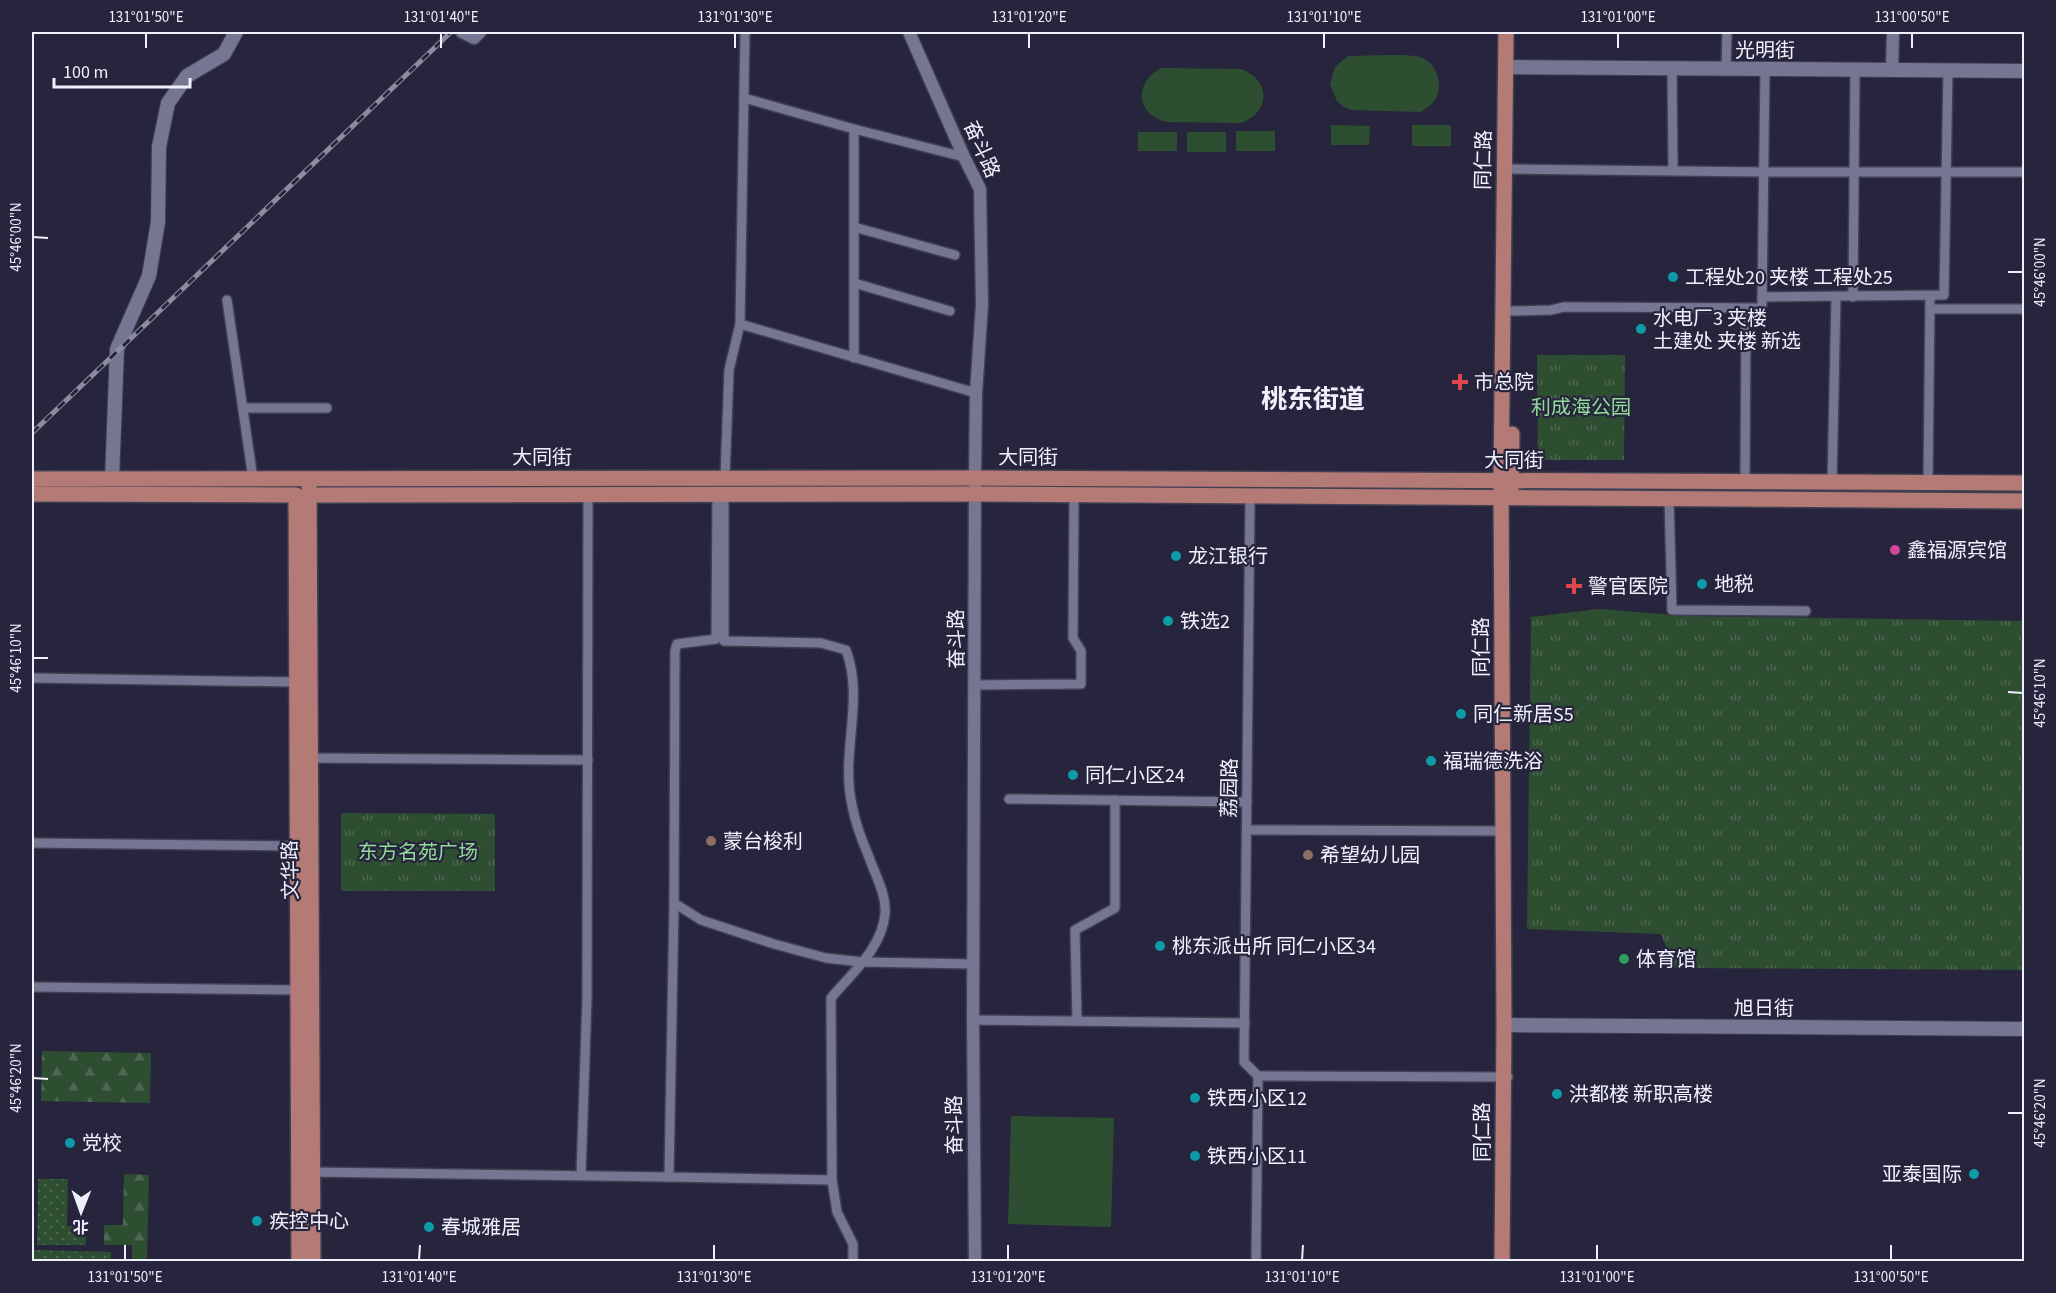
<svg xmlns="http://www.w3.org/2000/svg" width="2056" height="1293" font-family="'Source Sans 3','Noto Sans SC',sans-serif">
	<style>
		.grass { fill: url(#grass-dots) }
		.forest { fill: url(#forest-firs) }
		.park { fill: url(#park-tufts) }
		.pitch { fill: #2e4e31 }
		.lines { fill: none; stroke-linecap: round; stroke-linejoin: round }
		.minor-casing { stroke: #414053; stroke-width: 12 }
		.tertiary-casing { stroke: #414053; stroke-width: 15 }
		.secondary-casing { stroke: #414053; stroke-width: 16 }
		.primary-casing { stroke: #414053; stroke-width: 18 }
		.minor { stroke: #777692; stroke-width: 9 }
		.tertiary { stroke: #777692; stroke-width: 12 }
		.secondary { stroke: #777692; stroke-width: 14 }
		.primary { stroke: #b47a75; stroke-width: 15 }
		.rail-casing { stroke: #8c8c9e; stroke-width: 5 }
		.rail { stroke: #27253d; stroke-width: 3; stroke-dasharray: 9; stroke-linecap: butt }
		.ticks { fill: none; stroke: #eff0fc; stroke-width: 2 }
		.culture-dot { fill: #0f9aa8; stroke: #27253d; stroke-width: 2 }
		.health-dot { fill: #e0444e; stroke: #27253d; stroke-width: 2 }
		.hotel-dot { fill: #d1479c; stroke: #27253d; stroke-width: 2 }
		.education-dot { fill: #8d6e63; stroke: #27253d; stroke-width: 2 }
		.leisure-dot { fill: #2e9e5b; stroke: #27253d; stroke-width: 2 }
		.labels { text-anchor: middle; stroke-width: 4.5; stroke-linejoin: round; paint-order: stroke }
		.street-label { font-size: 20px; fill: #eff0fc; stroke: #27253d }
		.poi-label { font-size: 20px; fill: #eff0fc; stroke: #27253d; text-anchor: start }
		.park-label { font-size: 20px; fill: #90dc97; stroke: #27253d }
		.district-label { font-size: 26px; font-weight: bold; fill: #eff0fc; stroke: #27253d }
		.neatline { fill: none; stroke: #eff0fc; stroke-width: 2 }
		.ticks-label { font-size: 15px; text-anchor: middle; fill: #eff0fc }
	</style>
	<defs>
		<pattern id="grass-dots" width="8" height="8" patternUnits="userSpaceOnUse" patternTransform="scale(1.5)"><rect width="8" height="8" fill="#2e4e31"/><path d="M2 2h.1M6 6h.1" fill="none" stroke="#4d6850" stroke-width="1.8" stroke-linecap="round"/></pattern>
		<pattern id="forest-firs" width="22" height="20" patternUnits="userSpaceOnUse" patternTransform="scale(1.5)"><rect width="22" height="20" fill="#2e4e31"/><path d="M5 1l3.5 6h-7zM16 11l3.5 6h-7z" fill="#4d6850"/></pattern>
		<pattern id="park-tufts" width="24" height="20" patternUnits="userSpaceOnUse" patternTransform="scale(1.5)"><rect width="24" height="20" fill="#2e4e31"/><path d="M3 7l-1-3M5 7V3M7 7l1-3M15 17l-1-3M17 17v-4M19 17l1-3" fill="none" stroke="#4d6850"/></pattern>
	</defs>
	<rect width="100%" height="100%" fill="#27253d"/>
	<g class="grass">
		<polygon points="38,1179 68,1179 67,1226 86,1227 86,1245 37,1245"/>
		<polygon points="32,1250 111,1252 111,1261 32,1261"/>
	</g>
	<g class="forest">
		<polygon points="42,1051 151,1053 150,1103 41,1101"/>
		<polygon points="124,1174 149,1175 147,1261 132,1261 132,1245 104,1245 104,1225 123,1225"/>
	</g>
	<g class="park">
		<polygon points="1537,355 1625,355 1624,460 1538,460"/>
		<polygon points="1600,609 1685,616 2024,621 2024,970 1675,968 1661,934 1527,929 1531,617"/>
		<polygon points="341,813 495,814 495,891 341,891"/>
	</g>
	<g class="pitch">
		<path d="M1348,56C1365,56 1406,53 1420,57C1432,61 1440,75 1439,87C1438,100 1430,107 1420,112L1352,110L1344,107L1337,101L1330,84L1335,67Z"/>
		<path d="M1161,68L1241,69C1271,80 1271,112 1241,123L1167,122C1136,115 1133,83 1161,68Z"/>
		<polygon points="1331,125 1370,126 1369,145 1331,145"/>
		<rect x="1412" y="125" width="39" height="21"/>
		<rect x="1236" y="131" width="39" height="20"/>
		<rect x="1138" y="132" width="39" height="19"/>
		<rect x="1187" y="132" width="39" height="20"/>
		<polygon points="1011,1116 1114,1118 1111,1227 1008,1224"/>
	</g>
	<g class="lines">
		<g class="minor-casing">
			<g id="minor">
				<polyline points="1672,68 1673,170"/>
				<polyline points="1726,69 1727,32"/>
				<polyline points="744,98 854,129 964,157"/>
				<polyline points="854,129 854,358"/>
				<polyline points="1513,169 1764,172 2024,172"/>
				<polyline points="854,227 955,255"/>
				<polyline points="854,283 950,311"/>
				<polyline points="1762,297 1944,295 1948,71"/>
				<polyline points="1853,297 1855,70"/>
				<polyline points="227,300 253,479"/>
				<polyline points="1930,309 2024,309"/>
				<polyline points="1512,311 1551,310 1564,307 1759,308 1762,305 1765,69"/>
				<polyline points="740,324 976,393"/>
				<polyline points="243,408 327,408"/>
				<polyline points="725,478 729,370 740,324 745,32"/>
				<polyline points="1745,482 1746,309"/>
				<polyline points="1832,483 1836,297"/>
				<polyline points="1928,483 1930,296"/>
				<path d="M724,494V641L821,643L846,650C865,700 840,753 852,805C855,822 862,841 869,857C875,875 887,895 885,914C882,948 852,973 831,998L832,1180L837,1212L853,1244V1262"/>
				<polyline points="717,495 716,639 677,644 675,651 674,903 669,1177 832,1180"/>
				<polyline points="1250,496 1244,1062 1258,1076"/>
				<polyline points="1669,498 1672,610 1806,611"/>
				<polyline points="32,678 297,682"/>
				<polyline points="975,685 1081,684 1081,651 1073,638 1074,495"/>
				<polyline points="308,758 588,760"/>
				<polyline points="1009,799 1247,802"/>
				<polyline points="1247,830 1505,831"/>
				<polyline points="32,843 299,846"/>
				<polyline points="674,903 701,920 774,944 826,958 862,962 973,964"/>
				<polyline points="32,987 300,990"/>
				<polyline points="973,1020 1245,1023"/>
				<polyline points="1077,1021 1075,930 1115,908 1115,800"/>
				<polyline points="1258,1076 1508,1077"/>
				<polyline points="311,1172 669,1177"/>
				<polyline points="581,1175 587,998 588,493"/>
				<polyline points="1256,1262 1258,1076"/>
			</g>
		</g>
		<g class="tertiary-casing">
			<g id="tertiary">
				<polyline points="462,32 474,38 480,32"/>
				<polyline points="909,32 964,157 980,189 982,304 976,393 975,478 973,1020 975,1262"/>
				<polyline points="1892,70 1893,32"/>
			</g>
		</g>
		<g class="secondary-casing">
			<g id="secondary">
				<polyline points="1506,67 2024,71"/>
				<polyline points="112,479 117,349 149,276 158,222 159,147 168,103 187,76 224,54 236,32"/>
				<polyline points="1504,1025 2024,1029"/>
			</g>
		</g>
		<g class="primary-casing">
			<g id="primary">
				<polyline points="32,479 975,478 2024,483"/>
				<polyline points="309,485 313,1262"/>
				<polyline points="1511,491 1512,434"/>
				<polyline points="32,494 296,495 299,1262"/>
				<polyline points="310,495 976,494 2024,501"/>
				<polyline points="1502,1262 1504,1025 1501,482 1506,32"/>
			</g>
		</g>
		<use href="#minor" class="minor"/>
		<use href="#tertiary" class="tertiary"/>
		<use href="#secondary" class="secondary"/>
		<use href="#primary" class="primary"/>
		<g class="rail-casing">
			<polyline id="rail" points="32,433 451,32"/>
		</g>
		<use href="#rail" class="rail"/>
	</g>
	<path class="ticks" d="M146,48V33M441,48V33M735,48V33M1029,48V33M1324,48V33M1618,48V33M1912,48V33M33,237L48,238M2008,272H2023M33,658H48M2008,692L2023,693M33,1078L48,1079M2008,1113H2023M125,1260V1245M419,1260L420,1245M714,1260V1245M1008,1260V1245M1302,1260L1303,1245M1597,1260V1245M1891,1260V1245"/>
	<g class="culture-dot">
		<circle cx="1673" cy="277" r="6"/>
		<circle cx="1641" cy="329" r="6"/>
		<circle cx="1176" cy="556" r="6"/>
		<circle cx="1702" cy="584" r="6"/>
		<circle cx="1168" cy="621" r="6"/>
		<circle cx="1461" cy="714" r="6"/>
		<circle cx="1431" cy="761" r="6"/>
		<circle cx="1073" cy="775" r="6"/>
		<circle cx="1160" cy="946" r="6"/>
		<circle cx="1557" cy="1094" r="6"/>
		<circle cx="1195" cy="1098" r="6"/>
		<circle cx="70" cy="1143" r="6"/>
		<circle cx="1195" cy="1156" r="6"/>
		<circle cx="1974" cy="1174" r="6"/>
		<circle cx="257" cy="1221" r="6"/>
		<circle cx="429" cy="1227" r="6"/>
	</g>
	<g class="health-dot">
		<path d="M1457 373h6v6h6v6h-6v6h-6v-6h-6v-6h6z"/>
		<path d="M1571 577h6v6h6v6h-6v6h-6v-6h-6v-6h6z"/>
	</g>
	<circle class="hotel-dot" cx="1895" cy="550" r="6"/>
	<g class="education-dot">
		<circle cx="711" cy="841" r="6"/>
		<circle cx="1308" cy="855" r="6"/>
	</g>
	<circle class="leisure-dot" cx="1624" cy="959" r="6"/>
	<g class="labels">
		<g class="street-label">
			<text x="1765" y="57">光明街</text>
			<text transform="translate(982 149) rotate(66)" y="7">奋斗路</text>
			<text transform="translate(1483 160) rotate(-89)" y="7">同仁路</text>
			<text x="542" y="464">大同街</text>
			<text x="1028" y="464">大同街</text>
			<text x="1514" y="467">大同街</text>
			<text transform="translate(956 639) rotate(-90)" y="7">奋斗路</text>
			<text transform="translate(1481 647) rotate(-90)" y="7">同仁路</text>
			<text transform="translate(1229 788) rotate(-89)" y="7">荔园路</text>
			<text transform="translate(290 870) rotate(-91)" y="7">文华路</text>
			<text x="1764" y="1015">旭日街</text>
			<text transform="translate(954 1125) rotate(-90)" y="7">奋斗路</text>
			<text transform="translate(1482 1132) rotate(-90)" y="7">同仁路</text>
		</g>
		<g class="poi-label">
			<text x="1685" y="284">工程处20 夹楼 工程处25</text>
			<text x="1653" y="325">水电厂3 夹楼<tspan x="1653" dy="23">土建处 夹楼 新选</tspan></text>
			<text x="1474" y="389">市总院</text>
			<text x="1907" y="557">鑫福源宾馆</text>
			<text x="1188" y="563">龙江银行</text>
			<text x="1714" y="591">地税</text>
			<text x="1588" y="593">警官医院</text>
			<text x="1180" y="628">铁选2</text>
			<text x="1473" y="721">同仁新居S5</text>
			<text x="1443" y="768">福瑞德洗浴</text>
			<text x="1085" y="782">同仁小区24</text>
			<text x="723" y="848">蒙台梭利</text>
			<text x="1320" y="862">希望幼儿园</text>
			<text x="1172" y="953">桃东派出所 同仁小区34</text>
			<text x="1636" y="966">体育馆</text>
			<text x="1569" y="1101">洪都楼 新职高楼</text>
			<text x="1207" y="1105">铁西小区12</text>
			<text x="82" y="1150">党校</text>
			<text x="1207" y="1163">铁西小区11</text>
			<text x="1962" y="1181" text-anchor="end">亚泰国际</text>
			<text x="269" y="1228">疾控中心</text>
			<text x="441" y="1234">春城雅居</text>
		</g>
		<g class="park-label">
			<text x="1581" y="414">利成海公园</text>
			<text x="418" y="859">东方名苑广场</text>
		</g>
		<g class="district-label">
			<text x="1313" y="408">桃东街道</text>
		</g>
	</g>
	<rect width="2056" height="1293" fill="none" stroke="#27253d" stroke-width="66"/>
	<g transform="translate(81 1212) rotate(181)" stroke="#27253d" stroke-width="4.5" paint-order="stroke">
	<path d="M0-4.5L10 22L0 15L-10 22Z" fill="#eff0fc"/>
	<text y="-9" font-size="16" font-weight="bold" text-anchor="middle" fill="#eff0fc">北</text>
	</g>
	<path d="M54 78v9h136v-9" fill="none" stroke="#eff0fc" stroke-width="3"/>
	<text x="63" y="78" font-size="18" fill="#eff0fc" stroke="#27253d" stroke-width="4.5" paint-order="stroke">100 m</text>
	<rect x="33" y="33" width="1990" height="1227" class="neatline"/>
	<g class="ticks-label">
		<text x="146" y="22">131°01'50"E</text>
		<text x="441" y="22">131°01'40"E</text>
		<text x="735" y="22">131°01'30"E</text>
		<text x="1029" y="22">131°01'20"E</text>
		<text x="1324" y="22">131°01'10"E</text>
		<text x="1618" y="22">131°01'00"E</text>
		<text x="1912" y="22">131°00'50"E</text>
		<text transform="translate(16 237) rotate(-90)" y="5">45°46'00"N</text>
		<text transform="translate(2040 272) rotate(-90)" y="5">45°46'00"N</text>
		<text transform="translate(16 658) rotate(-90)" y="5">45°46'10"N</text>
		<text transform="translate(2040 693) rotate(-90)" y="5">45°46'10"N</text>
		<text transform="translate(16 1078) rotate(-90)" y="5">45°46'20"N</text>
		<text transform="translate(2040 1113) rotate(-90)" y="5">45°46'20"N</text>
		<text x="125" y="1282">131°01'50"E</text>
		<text x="419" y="1282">131°01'40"E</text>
		<text x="714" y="1282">131°01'30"E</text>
		<text x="1008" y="1282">131°01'20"E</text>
		<text x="1302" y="1282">131°01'10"E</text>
		<text x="1597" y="1282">131°01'00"E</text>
		<text x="1891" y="1282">131°00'50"E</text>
	</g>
</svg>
